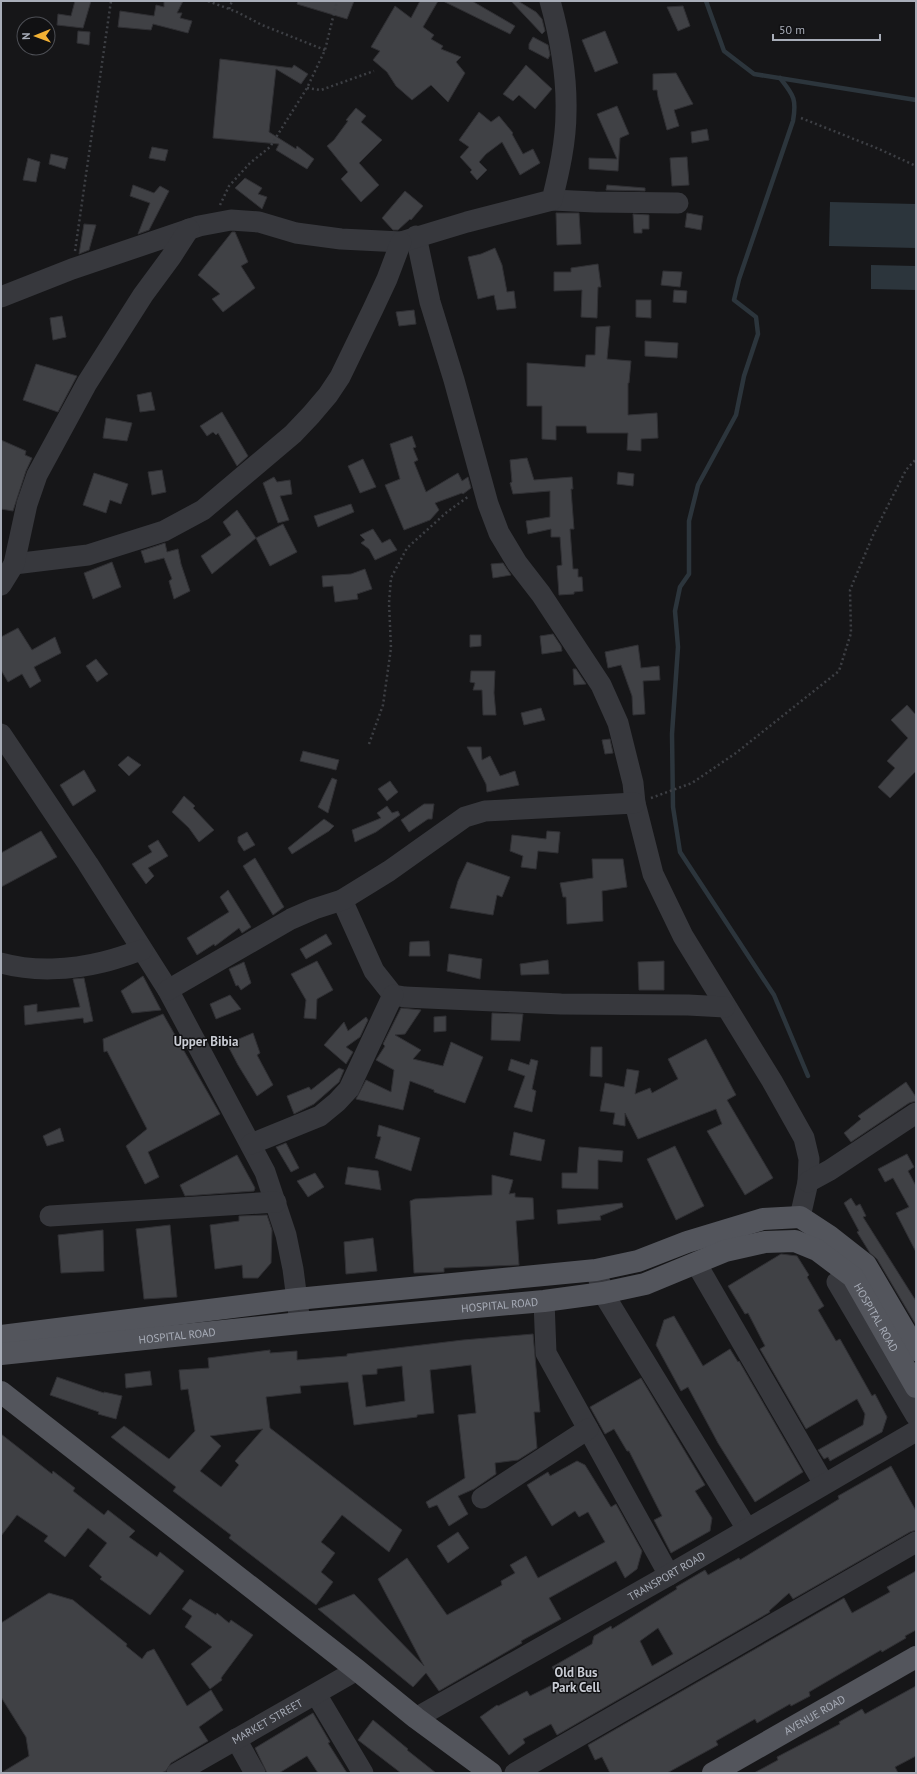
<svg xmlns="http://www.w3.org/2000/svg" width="917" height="1774" font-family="'PT Sans',sans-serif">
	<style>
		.water { fill: #2c353c }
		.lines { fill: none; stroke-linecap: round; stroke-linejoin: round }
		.stream { stroke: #2c353c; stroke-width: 4.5 }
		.building { fill: #404145; stroke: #303034; fill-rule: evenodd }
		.path { stroke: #3d3f44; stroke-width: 2.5; stroke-dasharray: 2 3; stroke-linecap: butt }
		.minor { stroke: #37383d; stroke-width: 21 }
		.major { stroke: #53555c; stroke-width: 22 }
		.labels { text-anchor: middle; stroke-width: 3; stroke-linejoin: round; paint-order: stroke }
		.street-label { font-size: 11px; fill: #a8adb8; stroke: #111113 }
		.quarter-label { font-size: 13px; font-weight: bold; fill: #c9ccd4; stroke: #111113 }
	</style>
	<rect width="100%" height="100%" fill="#161618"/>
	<g class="water">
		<polygon points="830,202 916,204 916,248 829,246"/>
		<polygon points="871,265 916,266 916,290 871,289"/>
	</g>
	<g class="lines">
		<g class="stream">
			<polyline points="706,1 724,51 754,74 916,100"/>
			<path d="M780,78C793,95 797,98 793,121L739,279L734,300L756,317L758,334L744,376L736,415L698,485L689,521V574L680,587L675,611L678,647L672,734L673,807L680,852L774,995L808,1076"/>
		</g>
	</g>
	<g class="building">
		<polygon points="75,1 91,1 83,28 57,25 58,14 71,16"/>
		<polygon points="164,1 183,1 177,13 182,13 180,18 192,21 188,33 153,24 151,30 118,27 120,11 154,16 156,5 164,7"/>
		<polygon points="298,1 354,1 347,19 297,4"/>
		<polygon points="420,1 438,1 423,27 434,35 431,39 443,46 441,49 461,57 456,62 465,73 448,102 431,85 412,100 396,86 387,72 373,60 380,51 371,47 395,6 411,18"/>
		<polygon points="443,1 472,1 515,26 510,34"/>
		<polygon points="511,1 518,1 536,12 542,19 545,31 542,34"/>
		<polygon points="683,6 690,26 678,31 667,7"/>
		<polygon points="78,31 90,32 89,45 77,43"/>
		<polygon points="605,31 618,63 595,72 582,40"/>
		<polygon points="533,37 548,45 550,55 548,59 529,49 529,44"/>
		<polygon points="220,59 292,68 294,65 308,74 301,84 276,69 269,132 296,149 297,146 314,159 307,169 276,150 279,144 213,138"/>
		<polygon points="526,65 552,89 535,109 519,95 513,101 503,94"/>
		<polygon points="676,73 693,104 674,110 679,126 667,130 658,97 657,90 653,90 653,74"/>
		<polygon points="617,106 629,134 620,138 618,171 589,169 589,158 617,159 597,114"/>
		<polygon points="356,108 366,116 361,122 382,140 359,163 379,185 361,202 341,179 348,172 327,146 334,140 348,121 346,120"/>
		<polygon points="479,112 491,122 499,116 513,133 512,134 523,154 533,149 540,163 520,175 502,142 486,154 479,162 487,170 477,180 470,172 472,170 460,157 469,147 459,140"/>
		<polygon points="707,129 709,140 692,143 691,132"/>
		<polygon points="152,147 168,150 165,161 149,158"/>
		<polygon points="51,154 68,158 65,169 49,164"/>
		<polygon points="687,157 689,185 672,186 670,158"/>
		<polygon points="28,158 40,162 36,182 23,180"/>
		<polygon points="245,178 262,188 258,194 267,197 262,209 235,188"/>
		<polygon points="133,185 154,193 160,186 169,191 149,230 138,234 150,203 130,196"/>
		<polygon points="607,185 645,188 645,191 606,190"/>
		<polygon points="405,191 423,206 411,220 410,219 398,230 393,230 382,218"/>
		<polygon points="556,213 579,213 581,244 557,245"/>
		<polygon points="687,213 703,216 701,230 685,227"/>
		<polygon points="633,214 649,215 649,229 642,229 642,233 634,233"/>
		<polygon points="84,224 96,225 89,250 79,254"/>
		<polygon points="232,232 235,232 248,262 241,266 255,288 223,312 212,299 220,294 198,275"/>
		<polygon points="495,248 502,265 507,292 514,291 516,308 497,310 494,295 478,299 468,257 481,254"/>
		<polygon points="598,264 601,287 598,287 597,318 581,317 582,290 554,291 554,272 571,272 571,268"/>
		<polygon points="663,271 682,272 680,287 661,285"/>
		<polygon points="674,290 687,291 686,303 673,302"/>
		<polygon points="636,300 651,300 651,318 636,317"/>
		<polygon points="414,310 416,324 399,326 396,312"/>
		<polygon points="62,316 66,337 53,340 50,318"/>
		<polygon points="610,326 607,359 631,361 629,383 628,383 628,415 657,413 658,438 641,439 641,451 627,450 628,433 587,433 586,426 556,426 556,440 542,439 542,406 527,406 527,363 585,367 586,355 595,355 596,327"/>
		<polygon points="645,341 678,343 677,358 645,356"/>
		<polygon points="36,364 77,376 58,412 23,400"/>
		<polygon points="151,392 155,410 140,412 137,395"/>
		<polygon points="222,412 248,456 237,466 218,433 216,435 213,432 207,436 200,426"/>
		<polygon points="106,418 132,423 127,441 103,438"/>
		<polygon points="412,436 416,447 413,448 418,460 414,462 426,492 458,473 462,481 468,477 471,488 463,494 462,493 435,503 439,510 430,520 404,530 385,485 400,479 390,444"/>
		<polygon points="1,440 26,451 25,455 32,458 26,471 13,511 1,509"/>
		<polygon points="527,458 534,480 572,477 573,489 571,489 574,529 570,529 573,569 578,569 578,577 582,577 583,591 574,592 574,594 559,595 557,566 562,565 560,537 551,537 551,529 528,534 526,521 550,517 550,491 513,494 510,483 512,482 510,460"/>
		<polygon points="363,459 376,487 360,493 348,466"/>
		<polygon points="162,470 166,492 152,495 148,472"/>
		<polygon points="618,472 634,474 633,486 617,484"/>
		<polygon points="94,473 128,484 121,504 110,500 106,513 83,505"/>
		<polygon points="274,477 277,482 290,480 292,494 280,496 289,520 278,523 263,483"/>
		<polygon points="351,504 354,512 318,527 314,516"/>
		<polygon points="237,510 256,538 212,574 201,556 231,535 223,522"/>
		<polygon points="283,524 297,552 270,566 256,538"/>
		<polygon points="373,529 382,543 390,539 397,550 375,560 369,549 361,543 365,540 360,535"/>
		<polygon points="165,543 167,552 178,549 181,564 190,591 174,599 169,581 172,579 164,558 145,563 141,551"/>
		<polygon points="112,562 121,587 93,599 84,573"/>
		<polygon points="503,563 511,575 493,578 491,564"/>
		<polygon points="365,569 372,589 357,594 358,599 335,602 333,586 323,587 322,576 351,574"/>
		<polygon points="18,628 32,650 55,637 61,653 34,667 41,681 30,688 22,674 8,682 1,670 1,637"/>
		<polygon points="553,634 561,646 562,651 542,654 540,636"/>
		<polygon points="470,635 481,635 481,646 470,647"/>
		<polygon points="638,645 641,668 659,666 660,680 643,681 645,714 633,715 632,696 621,665 608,668 605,652"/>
		<polygon points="96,659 108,674 97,682 86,666"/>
		<polygon points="573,669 576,669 586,684 574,685"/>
		<polygon points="471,671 495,671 494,693 496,715 483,715 482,690 473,690 475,683 470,682"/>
		<polygon points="907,705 916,715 916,771 890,798 878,787 895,768 887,761 908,738 891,720"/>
		<polygon points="541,708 545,720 524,725 521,713"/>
		<polygon points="610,739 613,753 605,754 602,740"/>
		<polygon points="467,747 481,747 482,760 490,756 500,776 515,771 519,785 487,792 486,784"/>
		<polygon points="303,751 339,760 336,770 300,761"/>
		<polygon points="128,756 141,765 129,776 118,765"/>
		<polygon points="84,770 96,791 73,806 60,785"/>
		<polygon points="332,778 337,780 328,813 318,807"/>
		<polygon points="390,781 398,792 387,801 378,789"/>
		<polygon points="184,796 195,806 193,808 214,830 199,842 189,828 172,812"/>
		<polygon points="424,804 434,804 432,819 428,819 409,832 401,820"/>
		<polygon points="387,806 392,813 398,811 400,815 376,832 355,842 352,830 381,818 377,813"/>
		<polygon points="324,819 334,826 329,831 292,854 288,848"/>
		<polygon points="41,831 57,857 1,887 1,853"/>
		<polygon points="547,831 560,832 558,853 538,851 536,869 521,867 523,856 510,851 512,835 546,839"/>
		<polygon points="247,832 255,845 244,851 238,842 238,837"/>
		<polygon points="158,840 168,856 148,868 154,876 146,884 132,864 152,852 148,846"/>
		<polygon points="255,858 284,907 273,915 243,866"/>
		<polygon points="592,859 623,859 627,887 602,891 603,921 567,924 566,897 563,897 560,883 593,878"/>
		<polygon points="467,862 510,877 502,897 497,895 493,915 450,908 458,881"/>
		<polygon points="228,890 251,927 242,933 239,928 215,946 214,944 197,955 187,938 229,912 220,897"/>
		<polygon points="326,934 332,944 306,959 300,949"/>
		<polygon points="429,941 430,956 409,956 410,942"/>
		<polygon points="449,954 482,959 480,979 447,971"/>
		<polygon points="548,960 549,974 521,975 520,964"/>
		<polygon points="317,961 333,990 317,999 316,1019 304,1018 306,1000 291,974"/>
		<polygon points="664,961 664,990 639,990 638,962"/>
		<polygon points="244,962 251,983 241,990 238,985 236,986 229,969"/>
		<polygon points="143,976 161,1010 132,1013 121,991"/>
		<polygon points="84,978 93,1021 84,1023 83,1018 25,1025 24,1006 37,1004 37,1012 80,1007 73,979"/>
		<polygon points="230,995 241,1009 216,1019 210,1004"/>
		<polygon points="401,1008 421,1010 405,1034 395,1035 421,1050 413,1059 443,1066 451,1042 483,1057 465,1103 434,1092 434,1090 410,1081 403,1110 356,1099 366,1080 391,1092 394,1070 376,1060 385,1046 383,1044"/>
		<polygon points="492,1013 523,1014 520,1041 491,1040"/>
		<polygon points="163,1014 220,1114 148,1152 159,1177 145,1184 126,1146 147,1129 107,1051 104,1052 103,1039"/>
		<polygon points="446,1016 446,1031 434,1032 434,1017"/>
		<polygon points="366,1017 368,1020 360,1037 346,1047 353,1052 346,1064 324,1045 344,1022 348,1031"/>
		<polygon points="253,1033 260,1053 257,1055 273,1085 257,1096 238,1065 227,1044"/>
		<polygon points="706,1039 736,1095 727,1100 773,1178 745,1195 707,1131 722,1124 716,1109 638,1139 625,1113 625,1126 613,1124 615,1113 600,1111 605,1083 624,1087 627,1069 639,1071 635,1094 650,1088 652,1093 678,1079 668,1059"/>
		<polygon points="591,1047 602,1047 602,1077 590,1076"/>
		<polygon points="511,1059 529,1065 531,1059 538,1061 532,1089 536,1091 532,1112 514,1107 525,1076 508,1070"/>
		<polygon points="339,1068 344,1070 339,1082 314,1104 294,1114 287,1096 309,1087 311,1090"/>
		<polygon points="906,1082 916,1097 916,1101 909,1103 851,1142 844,1133 861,1119 858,1116"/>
		<polygon points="379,1125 420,1138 411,1171 375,1158 381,1137 377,1136"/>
		<polygon points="60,1128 64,1141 47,1146 43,1136"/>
		<polygon points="514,1132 545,1140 541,1161 510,1155"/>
		<polygon points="286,1143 299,1168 291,1172 276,1147"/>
		<polygon points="675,1146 704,1206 676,1220 647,1159"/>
		<polygon points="579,1147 623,1151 622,1162 598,1160 598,1189 562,1188 562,1173 577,1173"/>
		<polygon points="907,1154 914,1167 908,1171 916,1186 916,1252 896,1213 909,1207 893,1178 885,1182 878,1169"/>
		<polygon points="237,1155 255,1188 254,1191 185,1196 180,1185"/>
		<polygon points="348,1167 378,1171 381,1190 345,1184"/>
		<polygon points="315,1173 324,1187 308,1197 297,1181"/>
		<polygon points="492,1175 513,1180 509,1194 515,1193 515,1197 533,1198 534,1219 516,1221 519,1265 444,1268 444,1272 414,1273 410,1201 415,1199 492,1195"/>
		<polygon points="851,1198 856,1206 860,1204 866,1216 863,1217 916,1301 916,1325 877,1259 870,1253 857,1232 859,1231 844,1203"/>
		<polygon points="622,1203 623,1207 600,1216 601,1220 558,1224 557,1210"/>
		<polygon points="267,1215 272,1230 271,1263 258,1278 243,1278 242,1265 215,1269 210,1225 239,1221 239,1216"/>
		<polygon points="170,1225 177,1297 144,1299 136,1229"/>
		<polygon points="103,1230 104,1271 61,1273 58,1235"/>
		<polygon points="373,1238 377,1271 346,1274 344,1242"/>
		<polygon points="781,1254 797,1256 809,1275 807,1277 824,1306 818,1310 836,1341 840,1339 872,1396 875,1394 887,1417 882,1432 830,1461 828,1457 824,1459 818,1450 863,1425 865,1414 857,1399 806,1429 760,1349 765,1346 748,1313 745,1314 728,1286"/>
		<polygon points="674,1316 703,1366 730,1349 738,1362 739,1361 803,1472 755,1502 718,1443 688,1387 681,1391 656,1345 664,1320"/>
		<path d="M533,1334L540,1412H534L537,1448L518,1460L495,1463L496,1474L474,1489L458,1496L468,1514L449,1526L437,1505L429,1508L426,1502L465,1478L458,1415L476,1413L471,1365L430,1370L434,1413L417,1415V1417L354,1425L348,1382L300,1386L301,1393L266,1397L270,1428L402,1530L389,1552L342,1515L321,1542L335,1553L321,1572L333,1582L316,1605L229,1538L231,1535L173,1491L176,1487L111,1437L124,1426L169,1459L195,1431L188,1389L181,1390L179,1370L209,1368L208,1358L270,1350V1353L297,1351V1360L347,1356V1354L463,1340ZM402,1366L405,1401L366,1407L362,1375L377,1374V1369ZM263,1429L235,1461L239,1465L221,1487L200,1471L221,1446L210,1436Z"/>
		<polygon points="150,1371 152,1385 126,1388 125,1374"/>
		<polygon points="57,1377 104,1393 104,1392 122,1396 116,1419 98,1414 99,1412 50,1395"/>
		<polygon points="641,1378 705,1485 695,1491 712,1518 710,1531 671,1553 654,1520 662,1516 629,1451 627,1451 614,1429 605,1434 590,1407"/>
		<polygon points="1,1434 52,1474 53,1471 75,1488 73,1491 104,1515 108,1510 135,1531 129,1537 157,1557 160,1552 184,1571 150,1615 100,1579 102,1577 89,1566 107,1543 88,1528 65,1557 44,1541 48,1536 17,1515 1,1536"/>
		<polygon points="577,1461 585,1465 611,1507 616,1504 642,1551 637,1569 625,1578 616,1561 549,1598 561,1619 521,1641 522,1643 439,1691 426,1673 413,1687 318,1609 354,1594 424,1666 378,1579 407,1558 447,1615 502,1585 501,1581 515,1573 510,1565 526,1556 538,1578 605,1542 588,1512 579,1517 575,1511 552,1526 527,1485 548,1472 550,1476"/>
		<path d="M891,1466L916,1511V1530L910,1532L793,1599L789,1593L769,1611L770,1612L557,1735L551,1724L523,1739L525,1743L509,1755L480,1717L497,1705L498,1706L527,1691L530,1696L560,1681L552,1667L592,1644L594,1636L611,1626L612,1629L677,1589L676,1587L705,1570L708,1575L739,1558L740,1560L839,1499L838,1496ZM658,1628L673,1654L652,1666L640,1641Z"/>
		<polygon points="458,1532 469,1548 448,1563 437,1546"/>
		<polygon points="916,1571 916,1630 905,1636 906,1638 882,1652 881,1650 809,1692 810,1696 791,1706 790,1704 757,1723 755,1719 716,1741 718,1745 667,1773 610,1773 602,1757 595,1760 588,1745 844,1598 852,1613 890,1592 887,1587"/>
		<polygon points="49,1593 73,1600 127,1644 126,1646 142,1659 147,1652 154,1649 187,1706 211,1690 223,1710 199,1727 208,1741 171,1763 166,1771 161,1773 1,1773 29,1756 26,1737 1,1697 1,1623"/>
		<polygon points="190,1599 216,1615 217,1613 229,1623 231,1620 253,1635 221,1678 222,1680 210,1689 191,1664 212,1647 185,1627 192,1616 182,1609"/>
		<polygon points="916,1686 916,1756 895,1767 898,1773 754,1773 778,1760 777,1757 840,1724 839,1722 862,1709 865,1714"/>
		<polygon points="313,1713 330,1742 328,1743 347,1773 318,1773 307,1756 279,1773 267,1773 255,1748"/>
		<polygon points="373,1720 408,1749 407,1750 436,1773 401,1773 358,1740"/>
	</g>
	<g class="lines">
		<g class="path">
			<polyline points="208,1 237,12 262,25 325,50"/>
			<polyline points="229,9 232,1"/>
			<polyline points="307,88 321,90 374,71"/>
			<polyline points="801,118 879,149 916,166"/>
			<polyline points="220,205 229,186 250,163 270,147 307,88 325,50 337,1"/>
			<polyline points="75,251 111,1"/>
			<polyline points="369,744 383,705 391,648 389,603 391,578 407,548 447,512 469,496"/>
			<polyline points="651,798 692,783 736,753 839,671 851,633 850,590 874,533 906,470 916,459"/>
		</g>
		<g class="minor">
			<polyline points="552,200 595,202 678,203"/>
			<polyline points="416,236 430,302 454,380 488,504 499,533 517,563 541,594 601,685 618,723 633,783 635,803 653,874 683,936 772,1081 804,1138 809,1159 808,1182 800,1217"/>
			<path d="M1,297L72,269L199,226L231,220L259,222L296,233L341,239L401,242L467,222L552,200C559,172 566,142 566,112C567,75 560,37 550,1"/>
			<polyline points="14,564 88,555 164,531 203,510 293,434 311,415 328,395 340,377 373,309 387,279 401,242"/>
			<polyline points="1,585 14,564 27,504 37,475 87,383 143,295 171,257 189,229"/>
			<polyline points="1,734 88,864 168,990 265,1172 286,1235 293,1269 300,1323"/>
			<polyline points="342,900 374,971 393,995 405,997 561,1004 688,1005 725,1007"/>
			<path d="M1,963C33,972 71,970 103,962C116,959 129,954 142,950"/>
			<polyline points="168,990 291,919 314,909 342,900 389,871 465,817 485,811 635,803"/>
			<polyline points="251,1144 320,1116 337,1102 349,1089 393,995"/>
			<polyline points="808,1182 830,1170 916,1113"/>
			<polyline points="50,1216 276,1202"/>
			<polyline points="696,1263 824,1484"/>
			<polyline points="596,1270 603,1293 747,1529"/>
			<polyline points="837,1282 916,1416"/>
			<polyline points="544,1301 546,1353 669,1575"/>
			<polyline points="482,1498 588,1429"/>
			<polyline points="316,1694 363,1773"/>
			<path id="s1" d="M416,1718L669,1575L916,1431"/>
			<polyline points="236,1739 255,1773"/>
			<path id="s2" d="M177,1773L357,1670"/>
			<polyline points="515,1773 916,1542"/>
		</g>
		<g class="major">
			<polyline points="1,1336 297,1299 596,1270 638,1261 687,1242 763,1219 800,1217 829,1236 866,1265 916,1350"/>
			<path id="s3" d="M1,1354L300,1323L544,1301L603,1293L645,1284L725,1251L765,1242L795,1241L817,1250L853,1277L916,1387"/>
			<polyline points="1,1392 357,1670 416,1718 491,1773"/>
			<path id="s4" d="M713,1773L916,1657"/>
		</g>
	</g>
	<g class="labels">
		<g class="street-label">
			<text dy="4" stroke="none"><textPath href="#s3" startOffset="501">HOSPITAL ROAD</textPath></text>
			<text dy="4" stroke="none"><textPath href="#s3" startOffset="921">HOSPITAL ROAD</textPath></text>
			<text dy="4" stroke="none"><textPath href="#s3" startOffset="177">HOSPITAL ROAD</textPath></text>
			<text dy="4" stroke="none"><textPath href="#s1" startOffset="288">TRANSPORT ROAD</textPath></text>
			<text dy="4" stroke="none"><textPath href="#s4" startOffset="117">AVENUE ROAD</textPath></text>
			<text dy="4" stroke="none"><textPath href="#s2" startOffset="104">MARKET STREET</textPath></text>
		</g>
		<g class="quarter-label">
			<text x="206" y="1046">Upper Bibia</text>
			<text x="576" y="1677">Old Bus<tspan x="576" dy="15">Park Cell</tspan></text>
		</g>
	</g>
	<rect width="917" height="1774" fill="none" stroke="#a8adb8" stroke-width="4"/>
	<g transform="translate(36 36) rotate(269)"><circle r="19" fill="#111113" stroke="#4d4f55"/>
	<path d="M0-3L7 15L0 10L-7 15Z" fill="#f2b134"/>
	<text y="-6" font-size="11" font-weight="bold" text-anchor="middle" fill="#a8adb8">N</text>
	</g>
	<path d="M773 34v6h107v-6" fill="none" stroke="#a8adb8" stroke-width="2"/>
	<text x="779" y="34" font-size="12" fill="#a8adb8" stroke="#111113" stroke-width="3" paint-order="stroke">50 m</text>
</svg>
